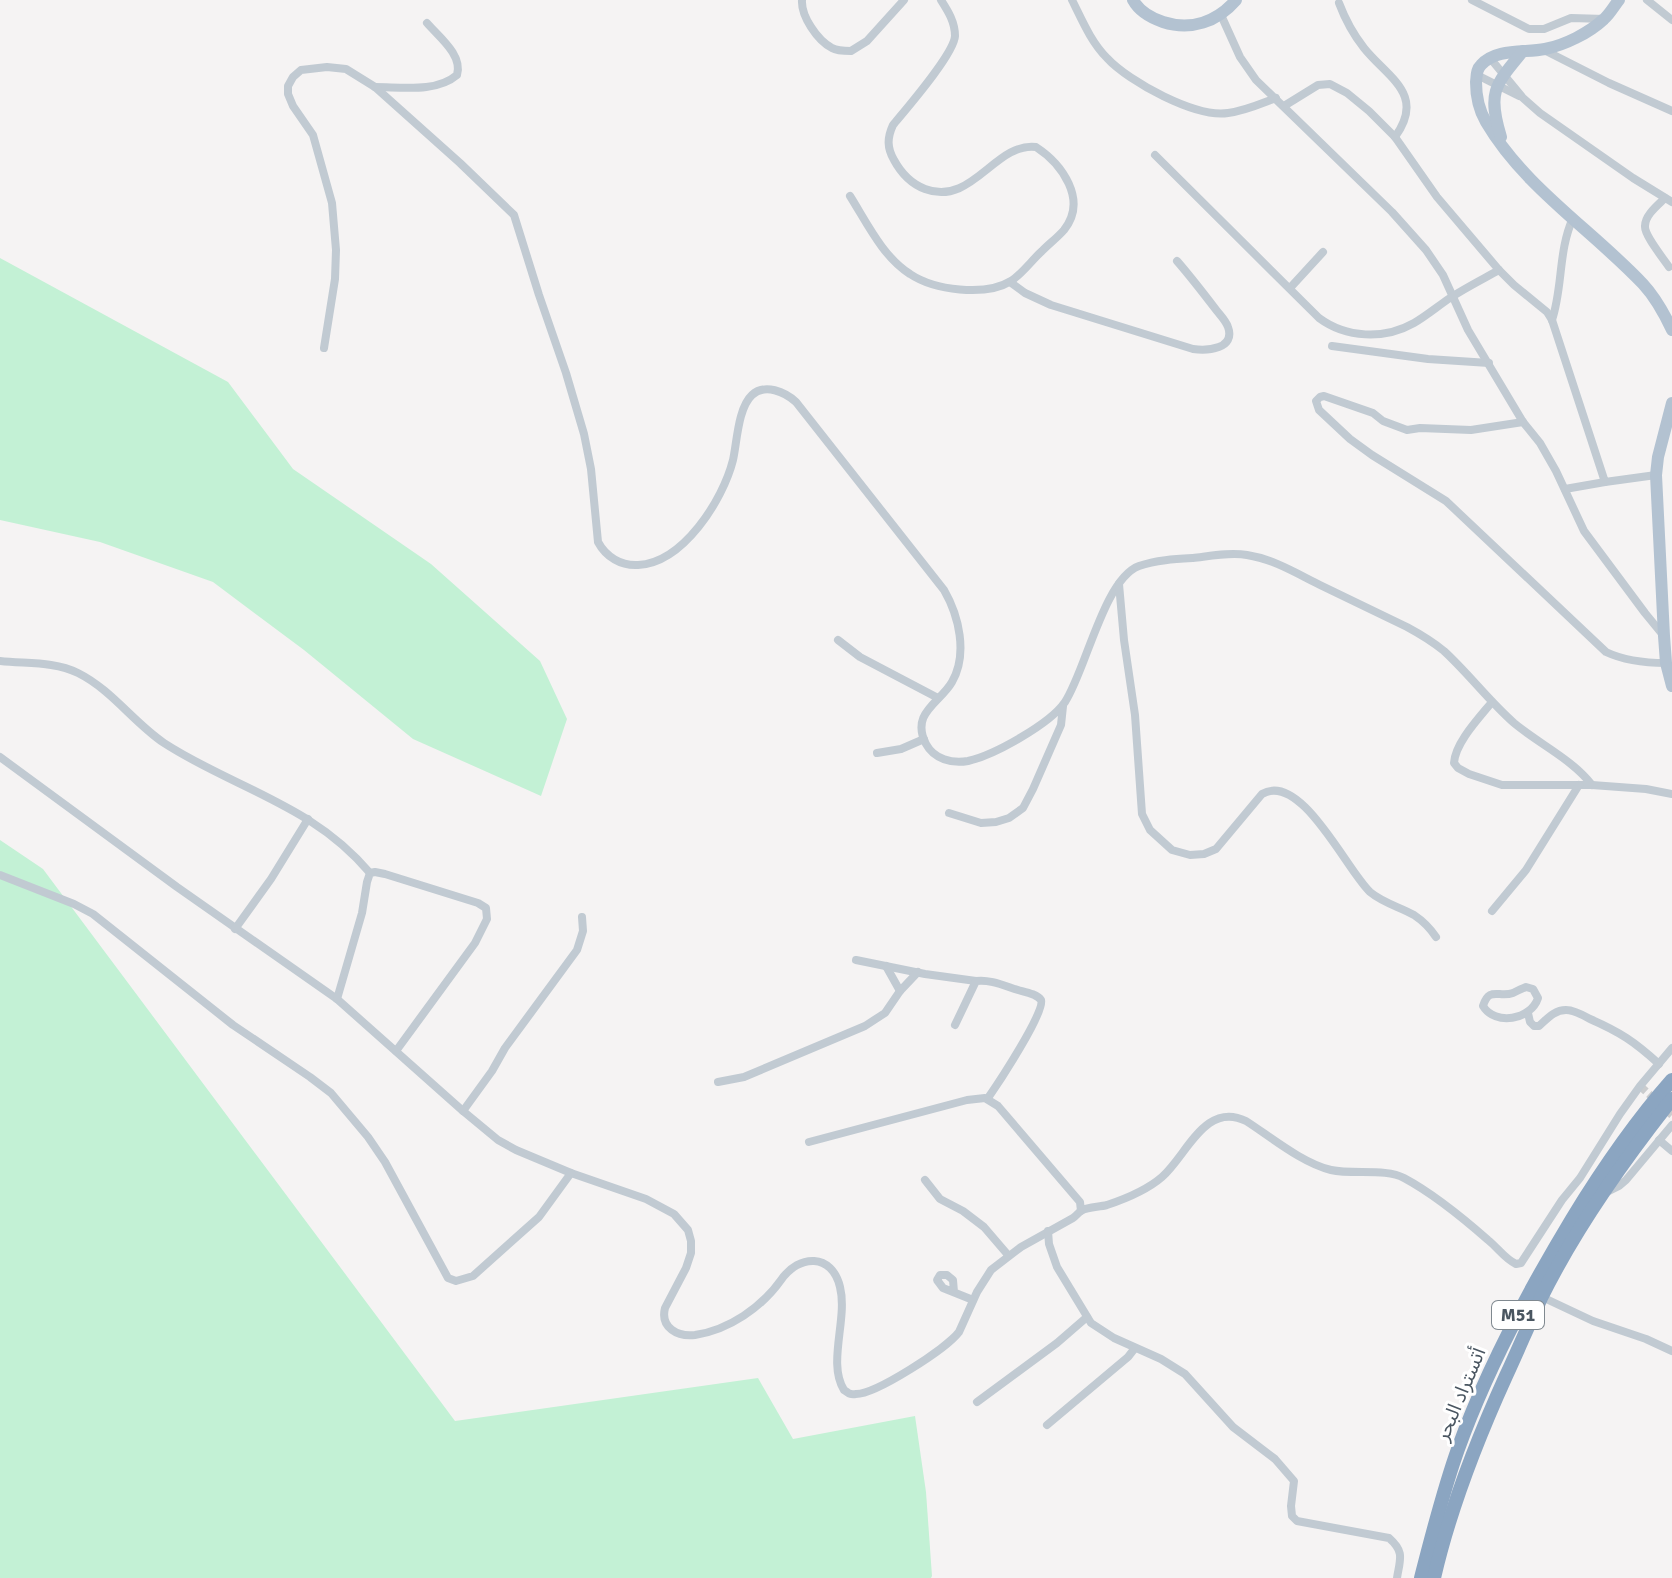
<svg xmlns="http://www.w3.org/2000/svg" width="1672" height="1578" font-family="Signika,'Noto Sans Arabic',sans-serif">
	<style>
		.green { fill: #c3f1d5 }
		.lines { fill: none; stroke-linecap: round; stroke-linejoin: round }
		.minor-tunnel { stroke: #caccce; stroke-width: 8; stroke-dasharray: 8 4; stroke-linecap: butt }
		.minor { stroke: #c1cad2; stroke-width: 8 }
		.primary { stroke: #b3c2d1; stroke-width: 12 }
		.motorway { stroke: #8ba5c1; stroke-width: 14 }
		.labels { text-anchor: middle; stroke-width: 6; stroke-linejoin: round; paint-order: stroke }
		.shield { fill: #fff; stroke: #808990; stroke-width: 2 }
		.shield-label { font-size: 18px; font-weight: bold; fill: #4a5661 }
		.street-label { font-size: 20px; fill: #4a5661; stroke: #fff }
	</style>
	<rect width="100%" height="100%" fill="#f5f3f3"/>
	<g class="green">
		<polygon points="0,258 228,382 293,469 431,564 540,661 567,719 541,796 413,739 304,650 213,582 100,542 0,520"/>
		<polygon points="0,840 43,869 455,1421 758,1378 793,1439 915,1416 926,1492 932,1576 931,1578 0,1578"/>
	</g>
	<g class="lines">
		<polyline class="minor-tunnel" points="1640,1086 1672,1115"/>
		<g class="minor">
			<path d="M802,0C801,16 817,40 832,48C837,51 844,51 851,51L867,41L904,0"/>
			<path d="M1072,0C1082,20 1091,42 1107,58C1129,82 1196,118 1228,113C1245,111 1260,104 1276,98"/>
			<polyline points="1472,0 1529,29 1544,29 1571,18 1605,19"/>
			<polyline points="1647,0 1672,20"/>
			<path d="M1339,3C1345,19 1353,34 1364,48C1388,78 1426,94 1395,137"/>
			<polyline points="1221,15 1240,57 1256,80 1392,212 1426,250 1443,275 1468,330 1523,422 1540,443 1556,471 1584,531 1645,613 1663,635"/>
			<polyline points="1544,50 1609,83 1672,111"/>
			<polyline points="1490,58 1523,98 1540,113 1633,178 1672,202"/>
			<polyline points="1477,75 1519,96"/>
			<path d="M375,87C401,87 436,93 457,75C463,55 439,37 427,23"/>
			<polyline points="1284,106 1318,85 1330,84 1347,93 1369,111 1395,137 1437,197 1499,270 1514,285 1547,312 1552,320 1605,482 1656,475"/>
			<path d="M1155,155L1319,318C1346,338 1384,340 1414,323C1426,316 1438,306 1450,298C1465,288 1483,279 1499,270"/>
			<path d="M850,196C867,223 883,257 910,274C934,290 985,297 1011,281C1022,274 1032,260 1042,251C1049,244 1058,237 1064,230C1088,200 1062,164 1036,147C995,142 972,207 925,189C912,184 901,173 894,160C887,148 887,138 893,125C907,108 954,54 955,36C955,22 948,11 941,0"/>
			<path d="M1665,198C1658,205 1645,215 1645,226C1644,235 1663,258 1669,267"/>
			<path d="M1010,282L1025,293L1051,305L1193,349C1207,351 1236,349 1228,327C1226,321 1221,316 1217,311C1204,294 1191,277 1177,261"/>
			<polyline points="1290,288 1323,252"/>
			<path d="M1552,320C1563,287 1558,251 1573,218"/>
			<polyline points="1332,346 1428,359 1489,363"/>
			<path d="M324,348L335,279L336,250L332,203L313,135L293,106L288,94V86L293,77L301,70L327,67L346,69L375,87L460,163L514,215L539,295L566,373L584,434L591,469L598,542C606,557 621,566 638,565C683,563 723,500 733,460C737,442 738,408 752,395C765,383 785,392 796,402L944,590C959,616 968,654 952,682C940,703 910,713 926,744C934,759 952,764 968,761C994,755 1050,724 1065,702C1086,670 1104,579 1139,566C1156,560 1175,559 1193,558C1210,556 1230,552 1247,555C1273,559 1296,573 1320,585C1349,599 1378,613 1407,627C1420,634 1433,642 1444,651C1469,674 1489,701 1514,723C1539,744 1572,759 1592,785"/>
			<path d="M1523,422L1471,430L1420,428L1407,430L1383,421L1373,413L1324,396L1320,397L1316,401L1319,410L1350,439L1372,455L1446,501L1606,652C1625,661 1645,663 1666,663"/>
			<polyline points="1565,489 1605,482"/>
			<path d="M1119,584L1124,640L1135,715L1142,814L1150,830L1172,850L1190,855L1204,854L1216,849L1262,794C1301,771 1347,871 1370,892C1383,903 1400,907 1414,915C1423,921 1430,928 1436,937"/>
			<polyline points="838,640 860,657 938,698"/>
			<path d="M0,661C26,664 54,661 78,673C112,690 133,722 164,743C210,773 263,791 310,821C332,835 353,853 370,873"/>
			<path d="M1492,702C1479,718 1455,743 1454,763L1458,768L1469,774L1502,785H1592L1646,789L1672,794"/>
			<polyline points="877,753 901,749 924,739"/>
			<path d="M0,757L177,887L337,999L463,1111L498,1140L516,1150L571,1173L646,1199L674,1214L688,1230L691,1241V1253L686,1268L665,1308C660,1328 678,1337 695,1335C729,1330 762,1307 781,1280C799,1254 832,1253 840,1287C848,1319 827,1363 844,1390C849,1393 849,1395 856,1394C876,1394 946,1349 959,1332L977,1292L991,1270L1021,1247L1073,1218C1076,1216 1079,1212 1082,1210C1089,1207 1099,1207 1107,1205C1125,1199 1147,1190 1162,1177C1187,1155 1205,1101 1246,1121C1271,1137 1302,1163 1331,1170C1353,1175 1386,1168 1404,1178C1434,1194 1463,1218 1488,1240C1498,1248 1505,1259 1516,1264L1521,1263L1562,1200L1580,1178L1620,1114L1640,1086L1672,1048"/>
			<polyline points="949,813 981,823 996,822 1009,818 1023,808 1033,789 1061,725 1063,706"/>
			<polyline points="0,875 74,904 93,914 233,1025 310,1077 331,1093 368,1137 385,1162 448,1278 456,1281 473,1276 539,1217 571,1173"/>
			<polyline points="1492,911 1526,870 1579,785"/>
			<polyline points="235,929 271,879 308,819"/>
			<polyline points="856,960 925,974 976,981"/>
			<polyline points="886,966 900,991"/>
			<path d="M1526,987L1533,989L1538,998C1531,1020 1495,1026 1483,1006C1489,986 1499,998 1513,993C1517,991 1521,989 1526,987Z"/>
			<polyline points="337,999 362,913 367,882 370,873 375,872 385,874 478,903 486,908 487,919 475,943 396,1051"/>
			<path d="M1528,1013L1530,1022L1534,1026H1539C1547,1019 1554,1010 1566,1010C1574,1010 1583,1015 1590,1019C1620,1032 1635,1042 1659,1064"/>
			<path d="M955,1025L976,981C990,979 1005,986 1018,990C1025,992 1037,994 1041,1000C1046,1011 997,1085 988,1098"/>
			<polyline points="718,1082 744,1077 865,1026 885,1013 900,991 918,972"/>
			<polyline points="463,1111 492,1071 505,1048 577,950 583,931 582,917"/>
			<polyline points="1659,1140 1672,1151"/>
			<polyline points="809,1142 967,1100 985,1098 998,1106 1080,1202 1081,1211"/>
			<polyline points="925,1180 940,1199 963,1211 984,1227 1008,1255"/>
			<polyline points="1605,1193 1619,1186 1626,1180 1672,1125"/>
			<path d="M1048,1231L1049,1244L1057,1267L1091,1323L1114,1338L1161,1359L1185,1374L1233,1427L1275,1459L1294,1481L1291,1506L1292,1516L1297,1521L1389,1538C1405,1552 1400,1559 1397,1578"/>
			<polyline points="954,1292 953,1280 947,1275 940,1275 937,1280 943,1288 973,1300"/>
			<polyline points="1542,1297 1593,1321 1646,1339 1672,1351"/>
			<polyline points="977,1402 1057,1343 1087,1317"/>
			<polyline points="1047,1425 1128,1357 1135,1348"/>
		</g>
		<g class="primary">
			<path d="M1133,0C1139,11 1151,18 1163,22C1191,31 1217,22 1236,0"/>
			<path d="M1619,0C1614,6 1610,14 1604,19C1589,33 1565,45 1545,49C1525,53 1496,48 1481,65C1476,70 1477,75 1476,82C1476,96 1479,110 1486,122C1524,187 1592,230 1643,284C1655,297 1664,313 1672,330"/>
			<path d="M1501,137C1487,92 1495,85 1523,51"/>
			<polyline points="1672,403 1658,457 1656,475 1664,636 1666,663 1672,686"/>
		</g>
		<g class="motorway">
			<path d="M1421,1578C1432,1535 1443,1491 1458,1449C1487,1368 1528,1292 1572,1219C1602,1170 1634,1123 1672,1080"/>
			<path d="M1434,1578C1450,1508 1476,1442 1506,1376C1518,1350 1529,1324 1541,1298C1576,1227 1623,1161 1672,1099"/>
		</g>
	</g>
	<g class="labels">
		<rect class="shield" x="1492" y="1301" width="52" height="28" rx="6"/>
		<g class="shield-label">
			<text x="1518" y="1321">M51</text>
		</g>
		<g class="street-label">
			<text transform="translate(1460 1394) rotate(-67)" y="7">أتستراد البحر</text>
		</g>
	</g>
</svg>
